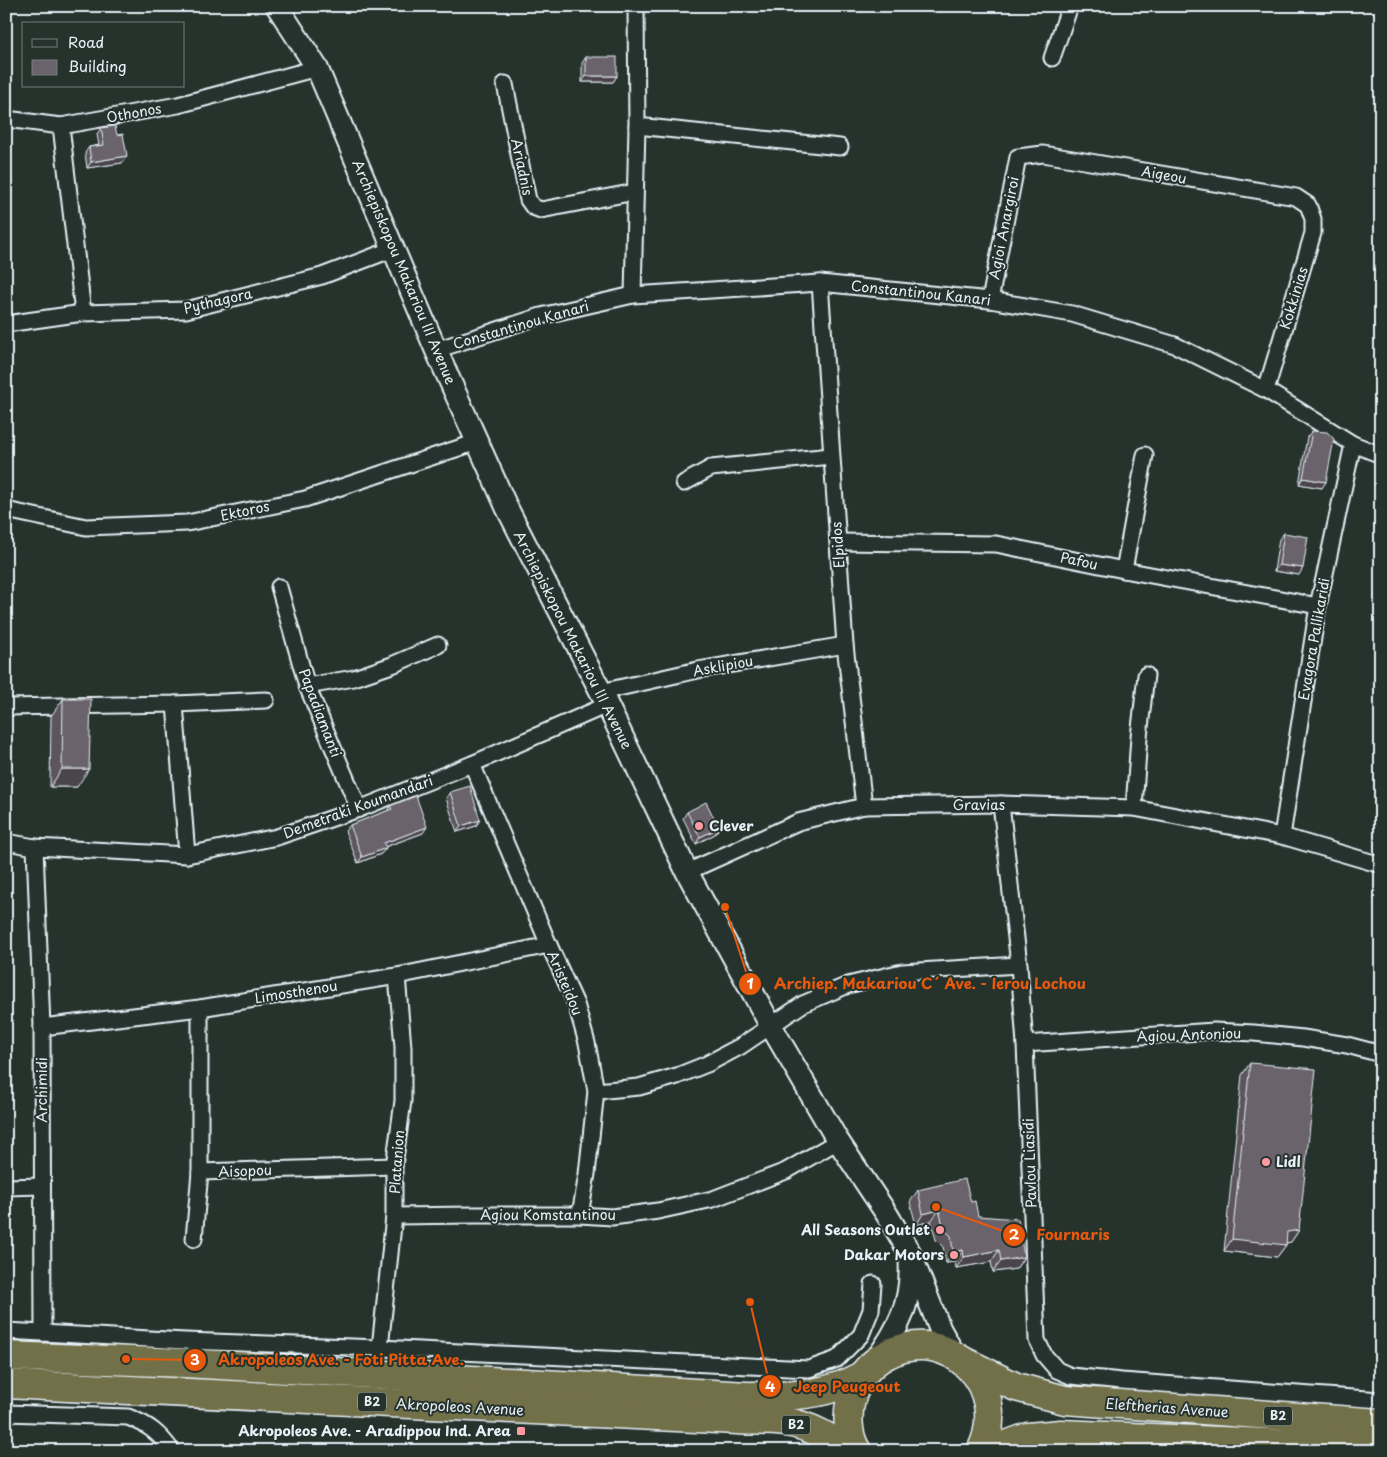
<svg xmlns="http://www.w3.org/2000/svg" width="1387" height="1457" font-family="'Playpen Sans',sans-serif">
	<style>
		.built { fill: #3a4140 }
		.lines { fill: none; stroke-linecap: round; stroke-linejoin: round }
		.street-casing { stroke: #e8f1f8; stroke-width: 19 }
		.secondary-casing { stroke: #e8f1f8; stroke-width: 25 }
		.highway-casing { stroke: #e8f1f8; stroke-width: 31 }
		.street { stroke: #26332d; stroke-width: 15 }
		.secondary { stroke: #26332d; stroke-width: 21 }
		.highway { stroke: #726f4a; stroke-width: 28 }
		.wall { fill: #5b555d; stroke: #e8f1f8 }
		.shaded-wall { fill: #4a454c; stroke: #e8f1f8 }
		.building { fill: #6a636c; stroke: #e8f1f8 }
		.poi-dot { fill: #ff9aa2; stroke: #26332d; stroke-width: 2 }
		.labels { text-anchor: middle; stroke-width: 4; stroke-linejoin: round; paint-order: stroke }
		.shield { fill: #26332d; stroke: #aeb8bb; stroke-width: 1 }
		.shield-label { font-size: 12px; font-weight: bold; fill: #e8f1f8 }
		.street-label { font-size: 14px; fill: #e8f1f8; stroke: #26332d }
		.poi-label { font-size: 14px; font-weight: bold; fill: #e8f1f8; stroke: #26332d; text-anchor: end }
		.leader { fill: none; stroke: #e8590c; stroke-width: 2 }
		.callout-dot { fill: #e8590c; stroke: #26332d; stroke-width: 2 }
		.mark-label { font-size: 15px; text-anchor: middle; font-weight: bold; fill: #fff }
		.callout-label { font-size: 15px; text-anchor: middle; font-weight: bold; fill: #e8590c; stroke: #26332d; stroke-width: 4; stroke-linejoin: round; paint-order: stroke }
	</style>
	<rect width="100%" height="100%" fill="#26332d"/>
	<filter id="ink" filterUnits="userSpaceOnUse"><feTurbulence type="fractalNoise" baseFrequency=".02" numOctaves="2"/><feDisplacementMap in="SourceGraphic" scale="10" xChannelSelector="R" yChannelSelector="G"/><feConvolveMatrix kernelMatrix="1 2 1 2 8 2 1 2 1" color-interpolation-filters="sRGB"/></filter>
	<g filter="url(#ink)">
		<polygon class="built" points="6,1444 118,1450 121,1451 6,1451"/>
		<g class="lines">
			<g class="street-casing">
				<g id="street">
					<polyline points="1052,58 1070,6"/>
					<polyline points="505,84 528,200 533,207 541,210 635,192"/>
					<polyline points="6,119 61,126 178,105 317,68"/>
					<polyline points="61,126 83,313"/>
					<polyline points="637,126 840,147"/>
					<polyline points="820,283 845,645 864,806"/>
					<polyline points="633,295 637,126 636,6"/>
					<polyline points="990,300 1018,157 1043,154 1296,197 1308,205 1313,219 1313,233 1266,390"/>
					<polyline points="6,324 83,313 186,310 322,276 393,249"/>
					<polyline points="436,350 541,316 633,295 820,283 990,300 1072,314 1175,345 1266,390 1353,444 1381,455"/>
					<polyline points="684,483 711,468 831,456"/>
					<polyline points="6,510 86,527 187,523 305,499 477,442"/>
					<polyline points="838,542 996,544 1124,570 1318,606"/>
					<polyline points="1124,570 1145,455"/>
					<polyline points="279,587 307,686 359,809"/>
					<polyline points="307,686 354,678 392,665 438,645"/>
					<polyline points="601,692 698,670 845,645"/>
					<polyline points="175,704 187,855"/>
					<polyline points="6,707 175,704 266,700"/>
					<polyline points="472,764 549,945 576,1004 587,1043 596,1091 587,1174 580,1215"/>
					<polyline points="1001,804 1019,965 1025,1044 1037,1340 1044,1355 1057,1370 1071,1376 1122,1381 1381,1400"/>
					<polyline points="1134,808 1139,737 1146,675"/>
					<polyline points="1282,836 1318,606 1353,444"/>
					<polyline points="6,842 35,847 187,855 277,837 359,809 472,764 607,705"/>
					<polyline points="35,847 42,1027 43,1333"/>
					<polyline points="687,872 798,822 864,806 1001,804 1134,808 1282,836 1381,865"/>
					<polyline points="42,1027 200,1008 397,976 549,945"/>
					<polyline points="1025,1044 1214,1031 1254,1033 1303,1038 1347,1045 1381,1054"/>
					<polyline points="596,1091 639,1087 677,1076 707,1064 741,1046 803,1004 848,985 902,972 1019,965"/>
					<polyline points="200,1172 394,1166"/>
					<polyline points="6,1187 42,1186"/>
					<polyline points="394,1216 474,1215 580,1215 612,1217 658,1211 713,1199 786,1171 838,1141"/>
					<polyline points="194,1239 200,1172 200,1008"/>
					<polyline points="6,1331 185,1341 380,1348 809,1369 837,1359 861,1335 871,1310 873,1284"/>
					<polyline points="380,1348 394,1216 394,1166 403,1101 403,1047 397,976"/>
					<path d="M6,1413L128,1417C149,1425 159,1433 172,1451"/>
				</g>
			</g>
			<g class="secondary-casing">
				<g id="secondary">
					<polyline points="277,6 317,68 436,350 507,508 601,692 687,872 771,1026 838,1141 888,1216 910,1253 940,1329 955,1356"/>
					<path d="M875,1361C898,1330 912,1303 910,1263"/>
				</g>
			</g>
			<g class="highway-casing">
				<g id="highway">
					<path d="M6,1356L184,1363L747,1396C776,1396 808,1397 836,1387C845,1385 853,1380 861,1376"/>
					<polyline points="961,1360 1016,1387 1065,1400 1381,1423"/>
					<path d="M6,1384L737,1420C750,1421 763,1420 776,1421C802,1422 827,1435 848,1451"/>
					<path d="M857,1451C847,1436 847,1415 851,1399C857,1380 869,1364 886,1355C949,1321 1012,1389 981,1451"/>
					<polyline points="990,1451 1028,1437 1061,1434 1381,1448"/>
				</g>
			</g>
			<use href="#street" class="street"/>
			<use href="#secondary" class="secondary"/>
			<use href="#highway" class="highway"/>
		</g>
		<g class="wall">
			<polygon points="586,57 617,76 613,82 582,82 582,63"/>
			<polygon points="101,128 117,135 122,163 87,168 85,153 89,147 99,145 97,134"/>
			<polygon points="1312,431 1322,488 1299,484 1307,437"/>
			<polygon points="1284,533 1299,575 1274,571 1279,539"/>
			<polygon points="63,699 77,787 50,787 51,716"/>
			<polygon points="450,792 476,826 457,832 446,798"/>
			<polygon points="390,806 423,833 385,847 386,848 381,854 358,863 345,831 350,825 387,811"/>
			<polygon points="687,812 719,828 715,834 696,844 683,818"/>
			<polygon points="1250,1063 1299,1230 1291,1242 1286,1243 1286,1245 1277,1257 1224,1251 1242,1075"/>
			<polygon points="918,1190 971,1202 978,1216 1024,1257 1016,1269 993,1272 991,1262 956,1268 955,1262 946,1263 943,1247 936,1240 931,1221 916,1225 910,1202"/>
		</g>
		<g class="shaded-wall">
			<polygon points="586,76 617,76 613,82 582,82"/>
			<polygon points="127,156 122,163 87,168 91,162"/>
			<polygon points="1303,478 1326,482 1322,488 1299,484"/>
			<polygon points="1279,565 1303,568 1299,575 1274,571"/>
			<polygon points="62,769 89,769 77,787 50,787"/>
			<polygon points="480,820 476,826 457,832 461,826"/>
			<polygon points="427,827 423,833 379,849 384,843"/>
			<polygon points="719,828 715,834 696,844 700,837"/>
			<polygon points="386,848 381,854 358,863 362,857"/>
			<polygon points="939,1210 931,1221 916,1225 923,1214"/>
			<polygon points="1299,1230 1291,1242 1280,1244 1286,1245 1277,1257 1224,1251 1232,1239"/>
			<polygon points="963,1250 955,1262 946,1263 953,1252"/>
			<polygon points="999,1250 991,1262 956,1268 964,1257"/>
			<polygon points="1024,1257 1016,1269 993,1272 1001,1261"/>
		</g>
		<g class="building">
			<rect x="586" y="57" width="31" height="19"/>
			<polygon points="115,126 117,135 123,134 127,156 91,162 89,147 104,145 101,128"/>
			<polygon points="1312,431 1327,432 1334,439 1326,482 1303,478"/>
			<polygon points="1284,533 1308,537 1303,568 1279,565"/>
			<polygon points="63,699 91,699 89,769 62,769"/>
			<polygon points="470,786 480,820 461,826 450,792"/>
			<polygon points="416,796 427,827 384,843 386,848 362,857 350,825 392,809 390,806"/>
			<polygon points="706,802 719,828 700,837 687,812"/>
			<polygon points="1250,1063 1316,1069 1299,1230 1287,1232 1286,1245 1232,1239"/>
			<polygon points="965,1179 971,1202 975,1201 978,1216 1018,1219 1024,1257 1001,1261 999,1250 964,1257 963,1250 953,1252 951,1236 944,1229 939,1210 923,1214 918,1190"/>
		</g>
	</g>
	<g class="poi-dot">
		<circle cx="699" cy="826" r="5"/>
		<circle cx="1266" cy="1162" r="5"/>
		<circle cx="940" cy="1230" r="5"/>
		<circle cx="954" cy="1255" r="5"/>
		<rect x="516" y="1426" width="10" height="10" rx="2.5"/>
	</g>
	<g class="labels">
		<g class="shield">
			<rect x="358" y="1392.5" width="28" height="19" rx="4"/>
			<rect x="1264" y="1406.5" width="28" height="19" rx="4"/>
			<rect x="782" y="1415.5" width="28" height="19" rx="4"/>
		</g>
		<g class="shield-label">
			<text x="372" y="1406">B2</text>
			<text x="1278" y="1420">B2</text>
			<text x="796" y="1429">B2</text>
		</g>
		<g class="street-label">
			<text transform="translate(134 113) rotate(-10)" y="5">Othonos</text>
			<text transform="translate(522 167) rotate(78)" y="5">Ariadnis</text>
			<text transform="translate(1164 175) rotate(10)" y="5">Aigeou</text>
			<text transform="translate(1004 228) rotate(-79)" y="5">Agioi Anargiroi</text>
			<text transform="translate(404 272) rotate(67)" y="5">Archiepiskopou Makariou III Avenue</text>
			<text transform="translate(921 293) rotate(6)" y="5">Constantinou Kanari</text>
			<text transform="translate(1294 298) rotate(-73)" y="5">Kokkinias</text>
			<text transform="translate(218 301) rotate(-13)" y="5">Pythagora</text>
			<text transform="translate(521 325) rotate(-16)" y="5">Constantinou Kanari</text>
			<text transform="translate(245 511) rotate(-12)" y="5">Ektoros</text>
			<text transform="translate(838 545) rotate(-94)" y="5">Elpidos</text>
			<text transform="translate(1079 561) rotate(12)" y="5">Pafou</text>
			<text transform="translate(1314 639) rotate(-80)" y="5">Evagora Pallikaridi</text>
			<text transform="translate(573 640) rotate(63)" y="5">Archiepiskopou Makariou III Avenue</text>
			<text transform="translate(723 666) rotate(-10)" y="5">Asklipiou</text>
			<text transform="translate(320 713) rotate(69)" y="5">Papadiamanti</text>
			<text x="979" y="810">Gravias</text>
			<text transform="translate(358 807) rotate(-20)" y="5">Demetraki Koumandari</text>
			<text transform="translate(565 983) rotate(67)" y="5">Aristeidou</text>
			<text transform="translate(296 992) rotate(-9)" y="5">Limosthenou</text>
			<text transform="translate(1189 1035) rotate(-2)" y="5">Agiou Antoniou</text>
			<text transform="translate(42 1090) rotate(-90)" y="5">Archimidi</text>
			<text transform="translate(397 1162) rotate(-86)" y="5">Platanion</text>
			<text transform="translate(1030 1163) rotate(-92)" y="5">Pavlou Liasidi</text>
			<text transform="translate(245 1171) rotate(-2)" y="5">Aisopou</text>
			<text x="548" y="1220">Agiou Komstantinou</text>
			<text transform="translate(460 1407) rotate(3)" y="5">Akropoleos Avenue</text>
			<text transform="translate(1167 1408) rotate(4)" y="5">Eleftherias Avenue</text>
		</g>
		<g class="poi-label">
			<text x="709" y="831" text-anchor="start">Clever</text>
			<text x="1276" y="1167" text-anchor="start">Lidl</text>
			<text x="930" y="1235">All Seasons Outlet</text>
			<text x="944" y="1260">Dakar Motors</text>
			<text x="511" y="1436">Akropoleos Ave. - Aradippou Ind. Area</text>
		</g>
	</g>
	<path class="leader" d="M725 907L750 984M936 1207L1014 1235M126 1359L195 1360M750 1302L770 1386"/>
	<g class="callout-dot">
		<circle cx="725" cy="907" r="5"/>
		<circle cx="936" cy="1207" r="5"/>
		<circle cx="126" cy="1359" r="5"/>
		<circle cx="750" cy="1302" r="5"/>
		<circle cx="750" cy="984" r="12"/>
		<circle cx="1014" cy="1235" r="12"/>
		<circle cx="195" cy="1360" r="12"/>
		<circle cx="770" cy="1386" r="12"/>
	</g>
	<g class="mark-label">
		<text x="750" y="989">1</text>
		<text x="1014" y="1240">2</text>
		<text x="195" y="1365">3</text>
		<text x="770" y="1392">4</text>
	</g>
	<g class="callout-label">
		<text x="930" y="989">Archiep. Makariou C´ Ave. - Ierou Lochou</text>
		<text x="1073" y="1240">Fournaris</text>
		<text x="341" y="1365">Akropoleos Ave. - Foti Pitta Ave.</text>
		<text x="847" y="1392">Jeep Peugeout</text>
	</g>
	<rect width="1387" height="1457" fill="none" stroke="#26332d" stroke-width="25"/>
	<rect x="12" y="12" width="1362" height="1432" fill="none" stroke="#e8f1f8" stroke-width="2" filter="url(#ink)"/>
	<rect x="22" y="22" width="162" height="65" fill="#26332d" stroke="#747f7e"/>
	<rect x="32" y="39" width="25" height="8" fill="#26332d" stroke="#747f7e"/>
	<text x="68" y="48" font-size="15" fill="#e8f1f8">Road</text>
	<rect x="32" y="60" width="25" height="15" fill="#6a636c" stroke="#747f7e"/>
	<text x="68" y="72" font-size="15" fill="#e8f1f8">Building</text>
</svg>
